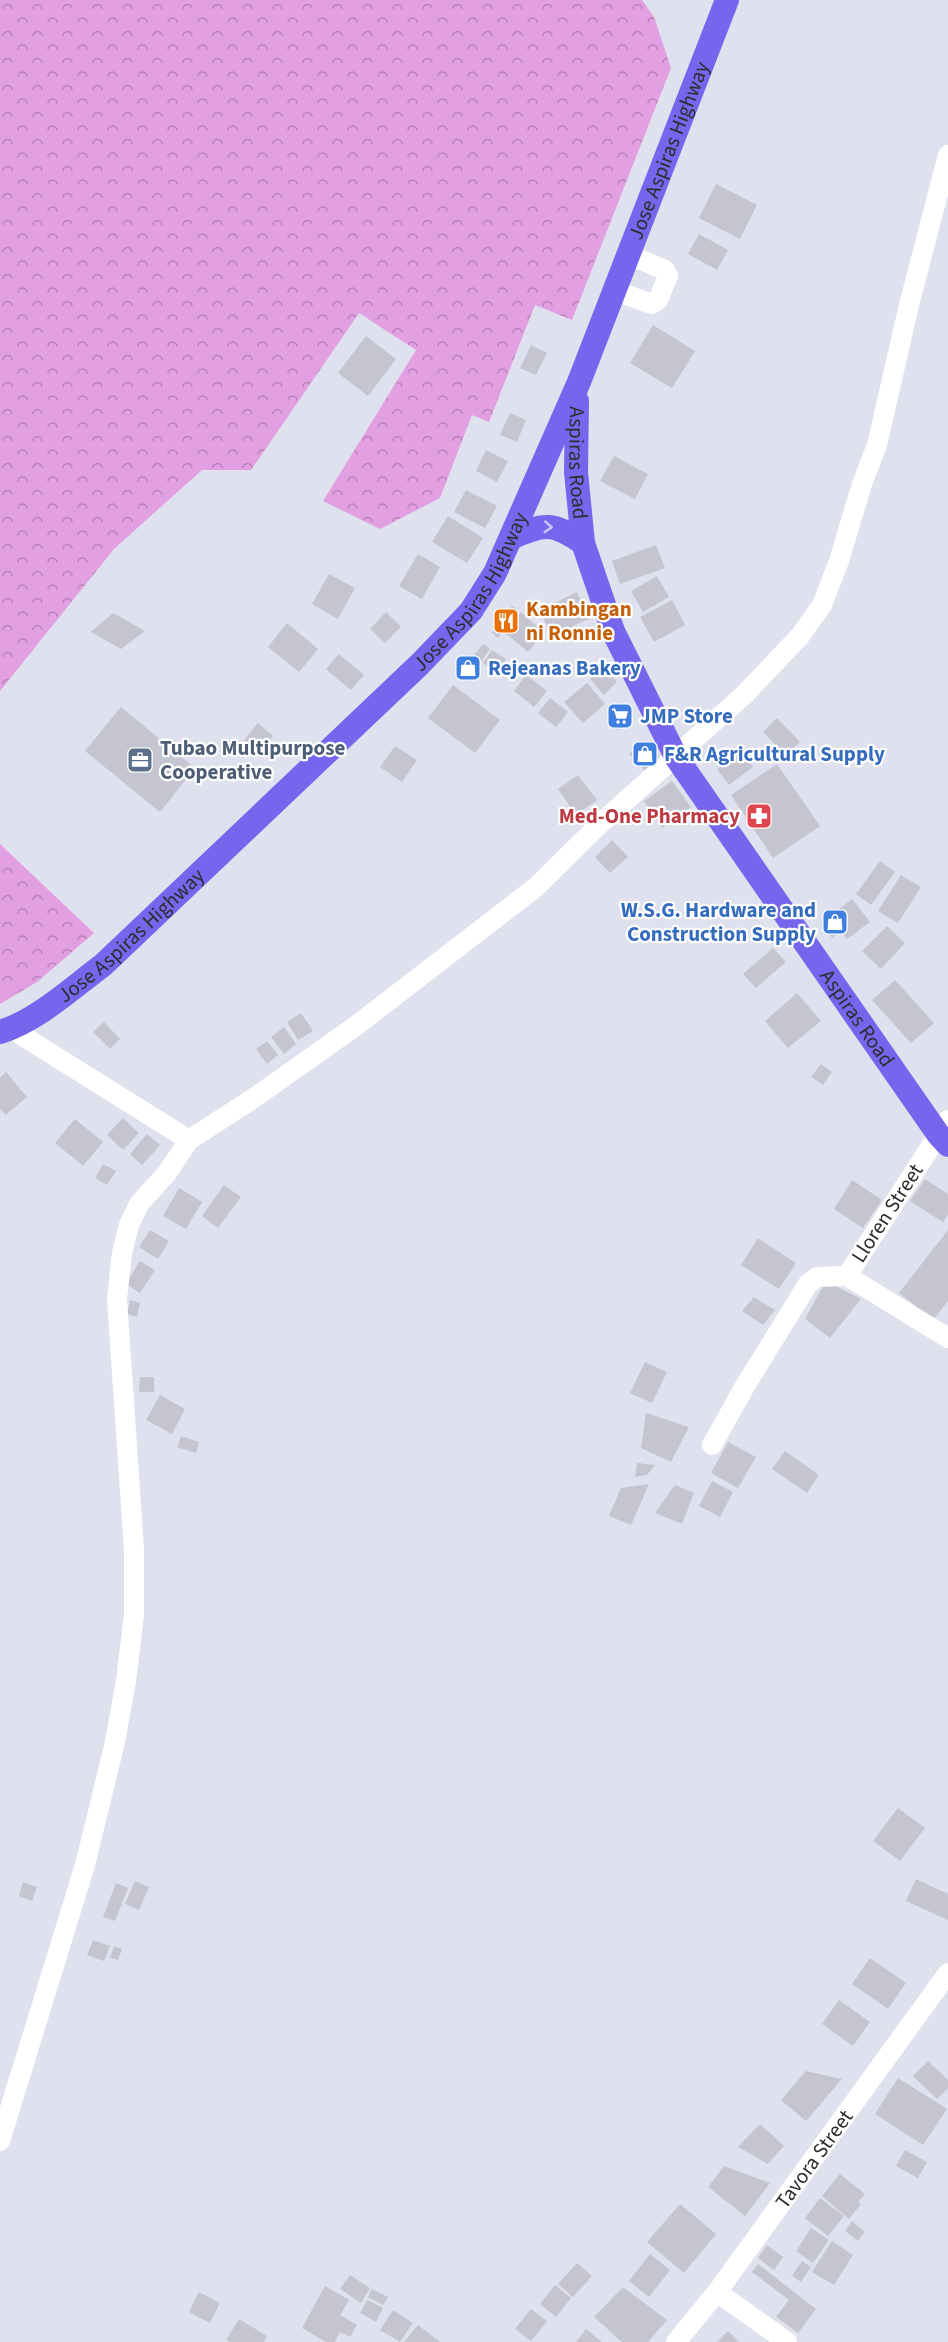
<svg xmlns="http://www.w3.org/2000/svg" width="948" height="2342" font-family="'Source Sans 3',sans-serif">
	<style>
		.forest { fill: url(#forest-crowns) }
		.building { fill: #c4c5d1 }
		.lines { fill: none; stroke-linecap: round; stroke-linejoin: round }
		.minor { stroke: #fff; stroke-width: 20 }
		.major { stroke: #7766ed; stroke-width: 24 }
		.oneway { stroke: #cfc9f9 }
		.labels { text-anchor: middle; stroke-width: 4.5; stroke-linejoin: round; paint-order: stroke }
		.street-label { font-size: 21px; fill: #2d2d2d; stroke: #fff }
		.food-label { font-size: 21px; font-weight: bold; fill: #c56008; stroke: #fff; text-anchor: start }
		.shop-label { font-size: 21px; font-weight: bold; fill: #366cbe; stroke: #fff; text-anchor: start }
		.service-label { font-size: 21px; font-weight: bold; fill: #4e5e75; stroke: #fff; text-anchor: start }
		.health-label { font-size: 21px; font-weight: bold; fill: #be3a42; stroke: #fff; text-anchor: end }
	</style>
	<defs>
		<pattern id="forest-crowns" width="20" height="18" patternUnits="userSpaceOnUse" patternTransform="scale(1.5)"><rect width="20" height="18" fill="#e29fe1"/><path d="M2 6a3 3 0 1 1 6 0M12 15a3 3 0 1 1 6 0" fill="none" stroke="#b882b7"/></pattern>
	</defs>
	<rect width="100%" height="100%" fill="#e0e1ee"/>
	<g class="forest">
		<polygon points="0,0 642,0 654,17 671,68 572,320 535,305 489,422 472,415 440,498 380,529 323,501 416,350 359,313 251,470 202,470 114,549 0,691"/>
		<polygon points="0,844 94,933 37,982 0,1004"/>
	</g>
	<g class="building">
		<polygon points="716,184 757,205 740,239 699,218"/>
		<polygon points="699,234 728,250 717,270 688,254"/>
		<polygon points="653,325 695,351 672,388 630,363"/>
		<polygon points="366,336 396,359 368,396 338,373"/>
		<polygon points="531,345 547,353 536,375 520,368"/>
		<polygon points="510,413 526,420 517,442 500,435"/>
		<polygon points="486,450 508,461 497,482 476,471"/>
		<polygon points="614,456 648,474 635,499 600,481"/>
		<polygon points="466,490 497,506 485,528 454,512"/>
		<polygon points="448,516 483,538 467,563 432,542"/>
		<polygon points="656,545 665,568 620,584 612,561"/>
		<polygon points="418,554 440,567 422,599 399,586"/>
		<polygon points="329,574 355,588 338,619 312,604"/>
		<polygon points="657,576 669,597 643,612 631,591"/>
		<polygon points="577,592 589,619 551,636 540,610"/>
		<polygon points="672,600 685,625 654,642 640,617"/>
		<polygon points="512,606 518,610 498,638 492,633"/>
		<polygon points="386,612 401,627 385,643 370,629"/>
		<polygon points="521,612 544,633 528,652 504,632"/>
		<polygon points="113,613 145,631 121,649 91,632"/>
		<polygon points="287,623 318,649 299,672 268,647"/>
		<polygon points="483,644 490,649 481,662 473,657"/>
		<polygon points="492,650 506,659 497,672 483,663"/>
		<polygon points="339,654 364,675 351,690 326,669"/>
		<polygon points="470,660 478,666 468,678 460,672"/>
		<polygon points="603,667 617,682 604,695 590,679"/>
		<polygon points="526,675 547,691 534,707 514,691"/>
		<polygon points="587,683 605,704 583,723 564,702"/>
		<polygon points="453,685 500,720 475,753 428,718"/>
		<polygon points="550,698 568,712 556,727 538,713"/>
		<polygon points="121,707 195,768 160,812 85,751"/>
		<polygon points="619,707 630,715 617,730 607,722"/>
		<polygon points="777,718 800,742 786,755 763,732"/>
		<polygon points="258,723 273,736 259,753 244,740"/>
		<polygon points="645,740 660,757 645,771 629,754"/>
		<polygon points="395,746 417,760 402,782 380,767"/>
		<polygon points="741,751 753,767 729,785 717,769"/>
		<polygon points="777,764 820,826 773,858 731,795"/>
		<polygon points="578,775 597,800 576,815 558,789"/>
		<polygon points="672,781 691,807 662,828 644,801"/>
		<polygon points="612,840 628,857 610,873 595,857"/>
		<polygon points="880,861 895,872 871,905 856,894"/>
		<polygon points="901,875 921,887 898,923 878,911"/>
		<polygon points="852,899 870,922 847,939 841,931 832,938 821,923"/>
		<polygon points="887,926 905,943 881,969 862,951"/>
		<polygon points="773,948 786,962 756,988 743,974"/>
		<polygon points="895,980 934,1023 911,1043 872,1000"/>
		<polygon points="797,993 821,1021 788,1048 765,1021"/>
		<polygon points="301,1013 313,1031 298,1040 287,1022"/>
		<polygon points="104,1022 120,1039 110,1049 93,1032"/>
		<polygon points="284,1027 296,1044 284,1054 271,1037"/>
		<polygon points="267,1041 278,1055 267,1064 256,1049"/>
		<polygon points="821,1064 832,1072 823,1085 811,1077"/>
		<polygon points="6,1072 27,1097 6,1115 0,1109 0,1077"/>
		<polygon points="123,1118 139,1133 123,1150 107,1135"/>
		<polygon points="75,1119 103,1142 83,1166 55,1143"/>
		<polygon points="147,1134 160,1145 142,1165 130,1154"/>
		<polygon points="103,1164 116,1171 107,1185 95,1178"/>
		<polygon points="925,1179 948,1194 948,1214 943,1222 910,1201"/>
		<polygon points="852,1180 882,1200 863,1228 834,1209"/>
		<polygon points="224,1185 241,1197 218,1228 202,1216"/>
		<polygon points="179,1188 202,1202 186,1229 163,1216"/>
		<polygon points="150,1230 169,1241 158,1259 139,1247"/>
		<polygon points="948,1230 948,1301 933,1320 899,1293"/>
		<polygon points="758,1238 796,1263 779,1289 741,1265"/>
		<polygon points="140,1261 155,1270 140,1293 126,1284"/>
		<polygon points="826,1281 861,1299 830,1338 805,1319"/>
		<polygon points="754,1297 775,1310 763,1325 742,1311"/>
		<polygon points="130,1300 140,1303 137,1317 127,1314"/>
		<polygon points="645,1362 667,1372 652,1403 630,1393"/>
		<polygon points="140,1377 154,1377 154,1392 139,1392"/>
		<polygon points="160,1395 185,1409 172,1434 146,1420"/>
		<polygon points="646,1413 689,1427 671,1462 641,1448"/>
		<polygon points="181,1436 199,1442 196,1453 177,1447"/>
		<polygon points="728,1442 756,1457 738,1488 711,1473"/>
		<polygon points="785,1451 819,1475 807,1493 772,1469"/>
		<polygon points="637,1463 655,1465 647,1475 635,1477"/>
		<polygon points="712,1481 733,1492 720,1517 699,1506"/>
		<polygon points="649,1484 631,1525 609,1516 621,1488"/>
		<polygon points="675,1485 694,1493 682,1524 655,1513"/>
		<polygon points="898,1808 925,1828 900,1861 873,1841"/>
		<polygon points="916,1879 948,1894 948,1920 906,1901"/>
		<polygon points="135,1881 149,1887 139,1910 125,1904"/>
		<polygon points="23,1882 37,1887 32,1901 19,1896"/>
		<polygon points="116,1883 128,1888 115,1921 103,1917"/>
		<polygon points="93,1940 110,1946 104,1961 87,1955"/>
		<polygon points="114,1946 122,1949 118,1960 110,1958"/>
		<polygon points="870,1958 906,1983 888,2009 852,1984"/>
		<polygon points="839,2000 870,2022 853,2046 822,2024"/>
		<polygon points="928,2061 948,2080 948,2088 937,2099 913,2076"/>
		<polygon points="806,2071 842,2079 806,2121 781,2100"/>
		<polygon points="898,2078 947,2109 923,2145 875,2114"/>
		<polygon points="760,2124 784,2146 768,2164 738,2147"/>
		<polygon points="905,2150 927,2162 918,2178 896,2166"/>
		<polygon points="724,2166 770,2183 745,2216 708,2187"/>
		<polygon points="840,2174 865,2194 858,2202 861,2204 849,2219 822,2196"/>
		<polygon points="820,2198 844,2216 828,2236 805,2218"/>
		<polygon points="680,2204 716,2234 684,2273 647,2242"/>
		<polygon points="852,2221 865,2232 858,2241 845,2231"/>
		<polygon points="811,2228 829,2240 813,2263 796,2251"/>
		<polygon points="832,2241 853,2255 834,2285 812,2272"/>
		<polygon points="767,2245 783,2257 774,2270 758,2258"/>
		<polygon points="650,2254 670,2270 649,2297 629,2281"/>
		<polygon points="802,2261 811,2267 801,2282 792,2276"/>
		<polygon points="577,2263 592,2276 573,2297 558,2284"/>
		<polygon points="758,2264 816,2309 798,2333 776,2317 789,2300 752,2272"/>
		<polygon points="350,2275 370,2288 361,2303 340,2289"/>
		<polygon points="555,2285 571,2298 556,2317 540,2304"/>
		<polygon points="325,2286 349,2300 340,2315 357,2325 350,2337 340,2332 335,2342 326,2342 302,2328"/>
		<polygon points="623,2287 667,2320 648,2342 622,2342 594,2317"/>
		<polygon points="372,2289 388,2297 383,2305 368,2297"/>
		<polygon points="199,2292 220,2303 210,2323 189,2312"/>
		<polygon points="367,2300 383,2308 376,2322 360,2313"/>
		<polygon points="531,2309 547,2321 531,2341 515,2329"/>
		<polygon points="393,2310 413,2323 400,2342 380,2330"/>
		<polygon points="239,2319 267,2336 264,2342 230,2342 226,2340"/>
		<polygon points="418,2325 440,2342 404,2342"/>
		<polygon points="586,2329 602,2342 576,2342"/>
		<polygon points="728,2331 739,2342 717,2342"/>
	</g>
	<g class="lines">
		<g class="minor">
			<polyline points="613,290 652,304 658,300 668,276 665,270 627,254"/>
			<polyline points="10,1028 189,1140"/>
			<polyline points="847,1276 948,1120"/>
			<polyline points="847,1276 948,1338"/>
			<polyline points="712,1445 745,1386 808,1284 817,1277 847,1276"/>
			<polyline points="0,2141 85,1865 115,1742 126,1681 134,1615 134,1550 117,1299 122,1253 129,1225 139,1204 167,1173 189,1140 251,1100 357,1025 536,887 602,822 745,694 800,636 822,605 839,561 862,484 877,445 909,305 948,155"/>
			<polyline points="717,2292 787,2342"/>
			<polyline points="676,2342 717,2292 948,1973"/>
		</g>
		<g class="major">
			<path id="s1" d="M577,401L576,472L583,543L613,631L676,757L938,1134L948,1145"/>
			<path d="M511,538C544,523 553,522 583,543"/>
			<path id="s2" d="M0,1032C38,1020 72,988 103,965L420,664L471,611L495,573L579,382L727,0"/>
		</g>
	</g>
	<defs><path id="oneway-chevron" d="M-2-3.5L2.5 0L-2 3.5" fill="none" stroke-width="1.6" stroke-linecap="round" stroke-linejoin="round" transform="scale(1.5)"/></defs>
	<use class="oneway" href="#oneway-chevron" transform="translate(548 527) rotate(3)"/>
	<defs>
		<g id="restaurant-square" transform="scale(1.35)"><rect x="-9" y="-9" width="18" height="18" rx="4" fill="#e8710a" stroke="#fff"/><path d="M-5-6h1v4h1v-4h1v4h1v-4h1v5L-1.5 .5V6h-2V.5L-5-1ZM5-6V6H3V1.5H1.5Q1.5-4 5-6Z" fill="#fff"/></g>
		<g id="shop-square" transform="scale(1.35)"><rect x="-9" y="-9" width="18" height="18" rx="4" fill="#3f7fe0" stroke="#fff"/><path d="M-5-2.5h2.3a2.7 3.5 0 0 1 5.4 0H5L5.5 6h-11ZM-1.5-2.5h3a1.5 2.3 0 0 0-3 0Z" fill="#fff"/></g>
		<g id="supermarket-square" transform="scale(1.35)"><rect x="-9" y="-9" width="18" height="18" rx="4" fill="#3f7fe0" stroke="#fff"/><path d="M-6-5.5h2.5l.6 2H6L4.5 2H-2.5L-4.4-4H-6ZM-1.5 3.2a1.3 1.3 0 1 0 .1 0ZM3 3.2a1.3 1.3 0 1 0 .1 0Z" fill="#fff"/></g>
		<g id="office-square" transform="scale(1.35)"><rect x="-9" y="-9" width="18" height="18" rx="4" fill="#5c6f8a" stroke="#fff"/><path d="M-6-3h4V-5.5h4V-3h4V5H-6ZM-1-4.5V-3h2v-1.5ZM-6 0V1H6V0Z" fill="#fff"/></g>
		<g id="pharmacy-square" transform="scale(1.35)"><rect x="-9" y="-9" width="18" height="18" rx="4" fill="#e0444e" stroke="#fff"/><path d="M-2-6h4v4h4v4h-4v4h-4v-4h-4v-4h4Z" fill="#fff"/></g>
	</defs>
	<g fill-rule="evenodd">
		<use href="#restaurant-square" x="506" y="621"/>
		<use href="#shop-square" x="468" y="668"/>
		<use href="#supermarket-square" x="620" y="716"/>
		<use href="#shop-square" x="645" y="754"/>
		<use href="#office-square" x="140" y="760"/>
		<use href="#pharmacy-square" x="759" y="816"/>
		<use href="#shop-square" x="835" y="922"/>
	</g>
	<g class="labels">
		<g class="street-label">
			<text dy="7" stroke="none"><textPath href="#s2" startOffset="1136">Jose Aspiras Highway</textPath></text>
			<text dy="7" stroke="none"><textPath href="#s1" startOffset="62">Aspiras Road</textPath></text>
			<text dy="7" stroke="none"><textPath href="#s2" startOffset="650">Jose Aspiras Highway</textPath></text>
			<text dy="7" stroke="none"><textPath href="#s2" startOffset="164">Jose Aspiras Highway</textPath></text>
			<text dy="7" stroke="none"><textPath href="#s1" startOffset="694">Aspiras Road</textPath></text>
			<text transform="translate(887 1213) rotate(-57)" y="7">Lloren Street</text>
			<text transform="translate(814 2159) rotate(-54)" y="7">Tavora Street</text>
		</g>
		<g class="food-label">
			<text x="526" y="616">Kambingan<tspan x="526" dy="24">ni Ronnie</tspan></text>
		</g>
		<g class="shop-label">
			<text x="488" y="675">Rejeanas Bakery</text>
			<text x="640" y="723">JMP Store</text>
			<text x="664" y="761">F&amp;R Agricultural Supply</text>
			<text x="816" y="917" text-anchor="end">W.S.G. Hardware and<tspan x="816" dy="24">Construction Supply</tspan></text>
		</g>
		<g class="service-label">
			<text x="160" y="755">Tubao Multipurpose<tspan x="160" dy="24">Cooperative</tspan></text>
		</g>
		<g class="health-label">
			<text x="740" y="823">Med-One Pharmacy</text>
		</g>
	</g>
</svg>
